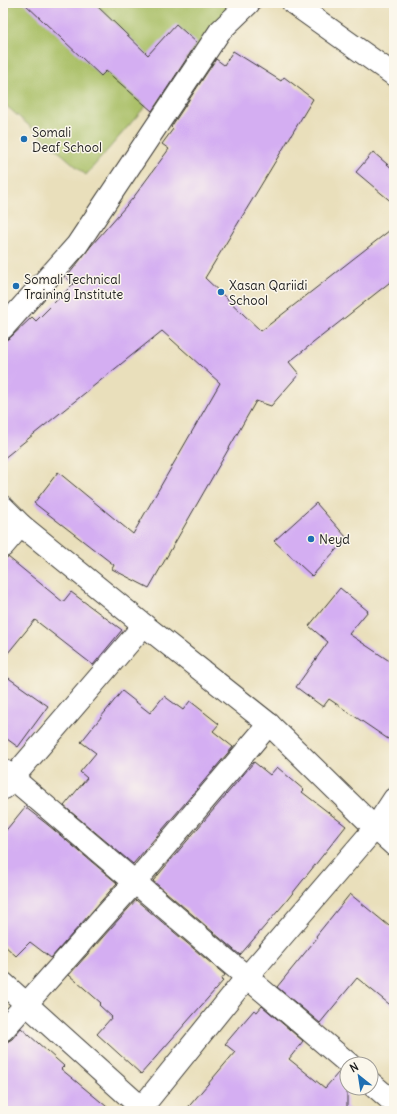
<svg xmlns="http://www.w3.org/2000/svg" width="397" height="1114" font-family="Delius,sans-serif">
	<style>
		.green { fill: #a7be64; stroke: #626d40 }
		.building { fill: #d4aef2 }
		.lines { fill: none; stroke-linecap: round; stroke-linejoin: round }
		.street-casing { stroke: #3b3934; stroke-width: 24 }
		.street { stroke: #fff; stroke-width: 22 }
		.poi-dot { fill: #1f6fb2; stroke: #fbf7ec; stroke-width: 1.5 }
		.labels { text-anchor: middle; stroke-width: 3; stroke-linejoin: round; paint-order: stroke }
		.poi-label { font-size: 13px; fill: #1c1c1c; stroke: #fbf7ec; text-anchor: start }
	</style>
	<rect width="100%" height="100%" fill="#fbf7ec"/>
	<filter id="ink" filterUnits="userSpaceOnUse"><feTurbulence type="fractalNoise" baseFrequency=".025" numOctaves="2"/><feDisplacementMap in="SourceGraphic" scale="8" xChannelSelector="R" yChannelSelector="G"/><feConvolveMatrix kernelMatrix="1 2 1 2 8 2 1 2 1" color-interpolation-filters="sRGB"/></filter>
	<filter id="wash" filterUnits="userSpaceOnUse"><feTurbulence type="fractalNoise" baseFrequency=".012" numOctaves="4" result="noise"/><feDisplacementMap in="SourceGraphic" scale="16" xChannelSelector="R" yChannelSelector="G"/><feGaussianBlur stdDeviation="0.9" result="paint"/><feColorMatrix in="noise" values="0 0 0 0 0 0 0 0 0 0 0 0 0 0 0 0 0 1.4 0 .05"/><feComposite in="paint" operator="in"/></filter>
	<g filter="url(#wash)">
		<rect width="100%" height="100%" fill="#e9dfbb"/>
		<polygon class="green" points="3,3 235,3 86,175 3,103"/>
		<g id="blocks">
			<g class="building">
				<polygon points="24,3 94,3 148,55 176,24 197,43 152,111 106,71 101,76"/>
				<polygon points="233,51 281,81 284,77 313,99 205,278 261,331 394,227 394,279 289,362 299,374 271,406 256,401 149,588 112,569 114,565 34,503 58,472 133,534 220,383 162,331 3,459 3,342 12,336 32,317 36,321 74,283 66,278 91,246 133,198 169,149 162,144 173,129 171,127 216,59 224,65"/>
				<polygon points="373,152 394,170 394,204 356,172"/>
				<polygon points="316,503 347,538 312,576 274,541"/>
				<polygon points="8,557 63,602 71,592 122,630 93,665 35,620 3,659 3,558"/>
				<polygon points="340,588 368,611 349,634 394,664 394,743 329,699 323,707 296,687 328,642 309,626"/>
				<polygon points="3,674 48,706 18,747 3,736"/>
				<polygon points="122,691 150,713 164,696 183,710 190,701 219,724 213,731 233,747 133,864 64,806 87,778 80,772 96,753 81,742"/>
				<polygon points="254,762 270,775 277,767 304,790 302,792 346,826 284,904 240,955 153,881"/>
				<polygon points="25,807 48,825 117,883 51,958 30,942 16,956 3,944 3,834"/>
				<polygon points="350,894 394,930 394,1008 357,978 320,1023 277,987 317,938 316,936"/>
				<polygon points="136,900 225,975 221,980 223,981 141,1074 97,1034 112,1017 99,1005 101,1003 69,975"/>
				<polygon points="262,1006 303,1041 289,1059 325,1088 339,1072 347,1076 347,1107 352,1111 185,1111 235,1052 225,1044 254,1010 257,1012"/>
				<polygon points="21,1028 64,1066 61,1069 112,1111 3,1111 3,1042 7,1042 12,1039"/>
			</g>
		</g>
	</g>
	<g filter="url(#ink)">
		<use href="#blocks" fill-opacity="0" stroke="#3b3934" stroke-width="1"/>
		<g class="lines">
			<g class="street-casing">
				<g id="street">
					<polyline points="293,3 394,75"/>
					<polyline points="3,328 77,245 220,31 249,3"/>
					<polyline points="3,507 21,525 144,625 269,724 375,828 394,845"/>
					<polyline points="3,546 21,525"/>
					<polyline points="3,770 349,1064"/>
					<polyline points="4,788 144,625"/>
					<polyline points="3,983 145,1111"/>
					<polyline points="3,1030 135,882 269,724"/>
					<polyline points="371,1083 394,1103"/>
					<polyline points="139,1111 247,977 375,828 394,799"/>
				</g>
			</g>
			<use href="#street" class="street"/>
		</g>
	</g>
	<g class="poi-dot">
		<circle cx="24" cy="139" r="4"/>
		<circle cx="16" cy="286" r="4"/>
		<circle cx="221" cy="292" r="4"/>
		<circle cx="311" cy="539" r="4"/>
	</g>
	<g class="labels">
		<g class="poi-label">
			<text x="32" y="137">Somali<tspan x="32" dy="15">Deaf School</tspan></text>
			<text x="24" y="284">Somali Technical<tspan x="24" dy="15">Training Institute</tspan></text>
			<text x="229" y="290">Xasan Qariidi<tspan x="229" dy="15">School</tspan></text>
			<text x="319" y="544">Neyd</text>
		</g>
	</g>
	<rect width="397" height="1114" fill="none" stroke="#fbf7ec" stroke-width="16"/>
	<g transform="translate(359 1076) rotate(330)"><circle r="19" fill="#fbf7ec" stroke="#a29f99"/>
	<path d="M0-3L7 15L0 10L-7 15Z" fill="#1f6fb2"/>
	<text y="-6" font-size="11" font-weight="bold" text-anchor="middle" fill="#1c1c1c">N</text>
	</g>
</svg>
